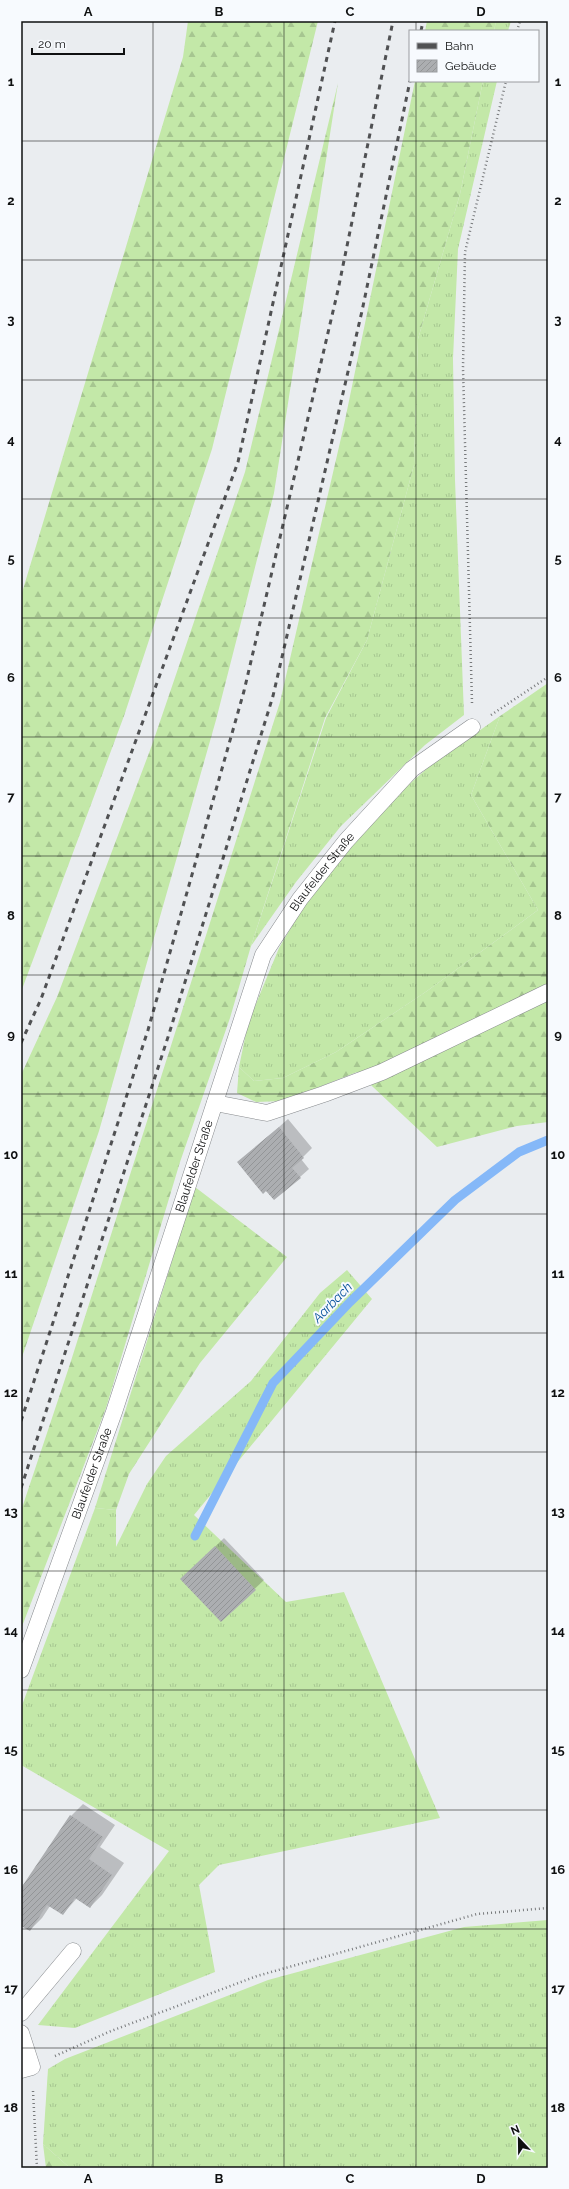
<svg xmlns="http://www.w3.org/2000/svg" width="569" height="2189" font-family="Raleway,sans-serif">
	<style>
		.grass { fill: url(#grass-tufts) }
		.forest { fill: url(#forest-firs) }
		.shadow { fill: #0003 }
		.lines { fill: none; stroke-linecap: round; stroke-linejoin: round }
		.stream { stroke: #85b8f8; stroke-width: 9 }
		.building { fill: url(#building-hatch) }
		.service-casing { stroke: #878a8d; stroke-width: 17 }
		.path { stroke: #787a7c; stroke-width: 2.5; stroke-dasharray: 1 3; stroke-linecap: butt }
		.service { stroke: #fff; stroke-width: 16 }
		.rail { stroke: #505153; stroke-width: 3; stroke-dasharray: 5 5; stroke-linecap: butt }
		.grid { fill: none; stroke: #0f1011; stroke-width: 1; stroke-opacity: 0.55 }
		.labels { text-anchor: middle; stroke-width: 4; stroke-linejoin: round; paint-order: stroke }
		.street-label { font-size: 12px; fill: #0f1011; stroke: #f7fafe }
		.water-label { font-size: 13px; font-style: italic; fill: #07519b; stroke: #f7fafe }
		.neatline { fill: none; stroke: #0f1011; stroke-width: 1.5 }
		.grid-label { font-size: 13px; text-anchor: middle; font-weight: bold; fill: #0f1011 }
	</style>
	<defs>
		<pattern id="grass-tufts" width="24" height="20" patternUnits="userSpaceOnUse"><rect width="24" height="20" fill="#c3e8a8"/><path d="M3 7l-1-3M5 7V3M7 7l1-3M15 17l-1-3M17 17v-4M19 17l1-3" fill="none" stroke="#a6c690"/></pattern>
		<pattern id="forest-firs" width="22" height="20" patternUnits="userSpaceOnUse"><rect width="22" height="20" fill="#c3e8a8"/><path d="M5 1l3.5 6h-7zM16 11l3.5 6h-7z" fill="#a6c690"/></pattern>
		<pattern id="building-hatch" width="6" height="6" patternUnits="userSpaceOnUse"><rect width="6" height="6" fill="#acaeb1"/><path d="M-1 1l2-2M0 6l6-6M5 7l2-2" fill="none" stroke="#939597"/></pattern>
	</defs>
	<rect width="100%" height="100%" fill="#eaedf0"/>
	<g class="grass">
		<polygon points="496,21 511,21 508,31 494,31"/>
		<polygon points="483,81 497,81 458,249 453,359 455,480 464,715 425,745 341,826 296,882 251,946 326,718 367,640 414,465 418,339 460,194"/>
		<polygon points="500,716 471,795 538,910 427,991 336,1052 283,1078 254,1081 239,1067 248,1023 279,948 303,907 333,867 390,801 431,765"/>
		<polygon points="347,1270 372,1299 194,1515 286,1602 344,1592 440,1818 219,1865 199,1885 215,1972 75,2028 38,2025 169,1851 21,1765 21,1708 95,1508 116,1510 116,1547 147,1484 166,1456 251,1381 320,1293"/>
		<polygon points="548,1920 548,2168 70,2168 43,2144 48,2069 65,2059 268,1980 464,1927"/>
	</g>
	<g class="forest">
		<polygon points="188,21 318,21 212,449 124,716 21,992 21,596 183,57"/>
		<polygon points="427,21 496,21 494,31 425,31"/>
		<polygon points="415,81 483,81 460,194 418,339 414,465 367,640 325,718 251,946 230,1018 180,1162 106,1408 21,1629 21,1511 70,1364 280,702 344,425"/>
		<polygon points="338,83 274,493 216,720 99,1131 21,1360 21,1075 57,997 152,745 245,472"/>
		<polygon points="548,683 548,1122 517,1126 437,1147 357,1072 284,1101 256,1102 237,1093 239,1067 254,1081 283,1078 336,1052 427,991 538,910 471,795 500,716"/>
		<polygon points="195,1187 287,1257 200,1363 129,1474 116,1510 95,1508"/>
		<polygon points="43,2144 70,2168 46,2168"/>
	</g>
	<g class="shadow">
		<polygon points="288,1119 312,1148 301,1159 309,1169 300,1177 238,1163"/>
		<polygon points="224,1538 264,1580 221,1621 190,1571"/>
		<polygon points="83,1804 115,1825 100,1847 124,1863 102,1895 90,1907 77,1898 63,1914 50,1906 42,1918 30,1930 21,1924 21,1890 71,1816"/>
	</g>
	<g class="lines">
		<polyline class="stream" points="195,1536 273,1383 350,1302 455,1200 519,1152 548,1140"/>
	</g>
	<g class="building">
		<polygon points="279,1127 304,1158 292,1168 301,1178 274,1200 266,1191 263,1194 237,1162"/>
		<polygon points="215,1546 256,1590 221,1622 180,1579"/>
		<polygon points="70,1815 103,1837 89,1859 112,1875 90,1908 75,1898 63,1915 47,1905 30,1931 21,1926 21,1888"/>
	</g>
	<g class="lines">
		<g class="service-casing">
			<g id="service">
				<polyline points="215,1103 267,1113 324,1094 382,1072 548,992"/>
				<path id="s1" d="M21,1670L114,1412L263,955L300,899L346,841L412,769L472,727"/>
				<polyline points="21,2013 73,1951"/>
				<polyline points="21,2033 32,2067 21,2070"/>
			</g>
		</g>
		<g class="path">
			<polyline points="517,31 520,21"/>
			<polyline points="472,703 463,368 465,252 506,81"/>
			<polyline points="491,715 548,677"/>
			<polyline points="55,2056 111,2031 257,1976 477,1914 548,1908"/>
			<polyline points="33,2091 37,2168"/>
		</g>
		<use href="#service" class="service"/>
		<g class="rail">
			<polyline points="421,31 423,21"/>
			<polyline points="21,1043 41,999 238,462 335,21"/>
			<polyline points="21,1421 148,1030 244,691 338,290 393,21"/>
			<polyline points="21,1488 169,1034 273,696 362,311 410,81"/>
		</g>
	</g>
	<path class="grid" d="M153,21V2168M284,21V2168M416,21V31M416,81V2168M21,141H548M21,260H548M21,380H548M21,499H548M21,618H548M21,737H548M21,856H548M21,975H548M21,1094H548M21,1214H548M21,1333H548M21,1452H548M21,1571H548M21,1690H548M21,1810H548M21,1929H548M21,2048H548"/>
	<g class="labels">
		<g class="street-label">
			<text dy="4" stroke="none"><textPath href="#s1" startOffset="857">Blaufelder Straße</textPath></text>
			<text dy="4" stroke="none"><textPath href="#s1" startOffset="533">Blaufelder Straße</textPath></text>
			<text dy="4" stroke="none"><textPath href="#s1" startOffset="209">Blaufelder Straße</textPath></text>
		</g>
		<g class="water-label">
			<text transform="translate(332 1302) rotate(-46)" y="5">Aarbach</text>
		</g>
	</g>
	<rect width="569" height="2189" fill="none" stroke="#f7fafe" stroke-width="44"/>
	<rect x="409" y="30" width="130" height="52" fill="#f7fafe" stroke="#9a9c9f"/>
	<rect x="417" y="43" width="20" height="6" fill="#505153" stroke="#9a9c9f"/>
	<text x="445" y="50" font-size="12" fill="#0f1011">Bahn</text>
	<rect x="417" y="60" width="20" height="12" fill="url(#building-hatch)" stroke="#9a9c9f"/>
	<text x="445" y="70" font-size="12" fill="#0f1011">Gebäude</text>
	<g transform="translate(519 2139) rotate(338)" stroke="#f7fafe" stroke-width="3" paint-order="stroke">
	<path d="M0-3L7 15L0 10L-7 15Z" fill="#0f1011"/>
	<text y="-6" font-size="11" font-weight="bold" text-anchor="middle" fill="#0f1011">N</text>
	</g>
	<path d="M32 48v6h92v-6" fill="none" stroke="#0f1011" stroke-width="2"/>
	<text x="38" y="48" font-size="12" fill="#0f1011" stroke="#f7fafe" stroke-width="3" paint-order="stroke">20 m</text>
	<rect x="22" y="22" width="525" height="2145" class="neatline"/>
	<g class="grid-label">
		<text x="88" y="16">A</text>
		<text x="219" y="16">B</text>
		<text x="350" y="16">C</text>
		<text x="481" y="16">D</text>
		<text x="11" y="86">1</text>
		<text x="558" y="86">1</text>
		<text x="11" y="205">2</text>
		<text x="558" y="205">2</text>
		<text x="11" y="324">3</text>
		<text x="558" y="324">3</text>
		<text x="11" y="444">4</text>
		<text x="558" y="444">4</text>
		<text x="11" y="563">5</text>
		<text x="558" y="563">5</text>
		<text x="11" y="682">6</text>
		<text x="558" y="682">6</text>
		<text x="11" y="801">7</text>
		<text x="558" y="801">7</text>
		<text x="11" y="920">8</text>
		<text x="558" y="920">8</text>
		<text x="11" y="1039">9</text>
		<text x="558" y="1039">9</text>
		<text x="11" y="1159">10</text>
		<text x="558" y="1159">10</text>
		<text x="11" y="1278">11</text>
		<text x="558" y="1278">11</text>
		<text x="11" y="1397">12</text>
		<text x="558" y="1397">12</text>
		<text x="11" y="1516">13</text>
		<text x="558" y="1516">13</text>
		<text x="11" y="1635">14</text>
		<text x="558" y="1635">14</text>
		<text x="11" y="1754">15</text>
		<text x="558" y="1754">15</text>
		<text x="11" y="1874">16</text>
		<text x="558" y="1874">16</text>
		<text x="11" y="1993">17</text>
		<text x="558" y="1993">17</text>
		<text x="11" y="2112">18</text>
		<text x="558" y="2112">18</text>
		<text x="88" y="2183">A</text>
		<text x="219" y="2183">B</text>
		<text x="350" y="2183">C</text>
		<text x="481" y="2183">D</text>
	</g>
</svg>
